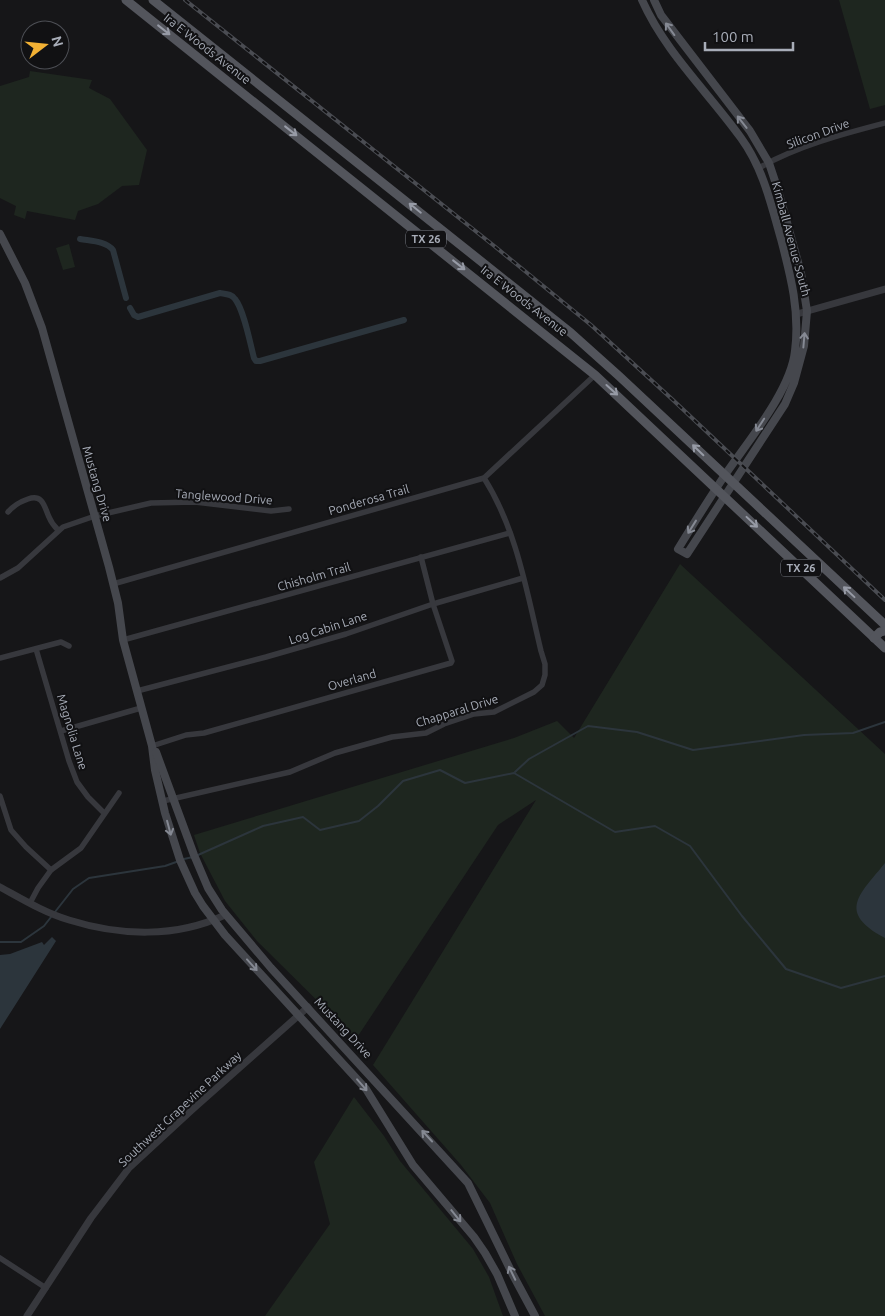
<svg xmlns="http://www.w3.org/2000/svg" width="885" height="1316" font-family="Ubuntu,sans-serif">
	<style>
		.green { fill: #1e261f }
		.water { fill: #2c353c }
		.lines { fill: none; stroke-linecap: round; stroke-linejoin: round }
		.stream { stroke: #2c353c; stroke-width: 2 }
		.canal { stroke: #2c353c; stroke-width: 6 }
		.minor { stroke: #37383d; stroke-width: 5.5 }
		.tertiary { stroke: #37383d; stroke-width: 7 }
		.secondary { stroke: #45474d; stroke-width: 8 }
		.primary { stroke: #53555c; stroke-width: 9 }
		.rail-casing { stroke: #4a4c52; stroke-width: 4 }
		.rail { stroke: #111113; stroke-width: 2; stroke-dasharray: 5.5; stroke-linecap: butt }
		.oneway { stroke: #858993 }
		.oneway2 { stroke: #979ba6 }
		.labels { text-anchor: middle; stroke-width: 4; stroke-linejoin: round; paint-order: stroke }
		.shield { fill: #111113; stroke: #7b7e86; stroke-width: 1 }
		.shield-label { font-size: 11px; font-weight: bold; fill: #a8adb8 }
		.street-label { font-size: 12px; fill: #a8adb8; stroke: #111113 }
	</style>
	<rect width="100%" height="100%" fill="#161618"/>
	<g class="green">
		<polygon points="839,0 885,0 885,105 870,109"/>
		<polygon points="30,71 92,80 89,88 110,99 147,150 139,185 122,186 98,204 78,211 75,220 27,211 25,219 14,215 16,206 0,198 0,86 29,77"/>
		<polygon points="69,244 75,267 63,270 56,248"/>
		<polygon points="680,564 885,754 885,1316 545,1316 517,1264 490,1203 461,1165 373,1065 536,800 498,825 356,1039 257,941 225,901 200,853 194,835 514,738 557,721 574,738"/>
		<polygon points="354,1097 384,1136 400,1161 473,1249 489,1277 503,1316 265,1316 330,1224 314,1162"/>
	</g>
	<g class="water">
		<path d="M885,863V938C836,912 860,894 885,863Z"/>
		<polygon points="52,937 56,941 0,1029 0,955 10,954 42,942 44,945"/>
	</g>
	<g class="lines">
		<g class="stream">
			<polyline points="515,772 529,759 588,726 637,732 693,750 804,735 853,733 885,722"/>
			<polyline points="198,855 263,826 303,817 320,830 359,821 378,806 403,781 440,770 465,783 514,773 615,832 655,826 690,846 742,916 786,969 841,988 885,976"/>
			<polyline points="184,859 193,857"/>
			<polyline points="0,942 21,942 44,926 73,889 89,878 165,866 179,861"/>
		</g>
		<g class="canal">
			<path d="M80,239C91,241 106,241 113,250L126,298"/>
			<path d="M130,308L134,315L138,317L220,293C226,294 232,294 235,299C244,310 250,343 254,358L256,361H260L404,320"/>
		</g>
		<g class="minor">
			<path d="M759,168C797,146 843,134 885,123"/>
			<path d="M8,512C14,505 19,502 28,499C43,494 44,506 49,517C51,522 54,526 58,530"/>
			<polyline points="0,578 18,568 63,527 95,516 151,503 195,502 271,511 289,509"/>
			<polyline points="113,584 484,478 595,375"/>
			<polyline points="123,640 510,533"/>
			<polyline points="36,649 69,761 77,782 88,797 104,813"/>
			<polyline points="0,658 61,642 69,646"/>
			<polyline points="137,691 266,657 346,634 433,604 523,578"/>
			<polyline points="61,731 141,708"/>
			<polyline points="152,746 186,735 204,733 451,663 452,661 433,604 421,557"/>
			<polyline points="0,796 11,830 26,847 51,870"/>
			<path d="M163,801L290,772L335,753L392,737L426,733L444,724L474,714L494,712L534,692L542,685L545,675V664L541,651C527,593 517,530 484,478"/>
			<polyline points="30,903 38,888 51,870 81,848 119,793"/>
			<polyline points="0,1258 46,1288"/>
		</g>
		<g class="tertiary">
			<polyline points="797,314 885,289"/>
			<path d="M0,887C22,899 45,913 69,920C120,936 176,938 225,915"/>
			<polyline points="27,1316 91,1218 129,1168 193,1109 308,1007"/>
		</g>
		<g class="secondary">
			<path d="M642,0C665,52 708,92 741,138C763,168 771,204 781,239C791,277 800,312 795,351C791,390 749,440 727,472C710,497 694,523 678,549L687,554L785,404L794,383L804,346L807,311L801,273L778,190L769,163L750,131L661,15L654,0"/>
			<polyline points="0,234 25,283 42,328 109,567 118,603 123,640 152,746 155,770 165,813 180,860 195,893 203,906 225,935 366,1089 413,1165 474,1237 485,1253 497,1274 515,1316"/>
			<polyline points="156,752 194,855 208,888 222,910 271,968 468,1183 513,1275 535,1316"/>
		</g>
		<g class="primary">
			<polyline points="126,0 595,375 885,648"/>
			<polyline points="153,0 571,333 619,376 885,625"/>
			<polyline points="874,638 880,632 885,631"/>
		</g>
		<g class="rail-casing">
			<polyline id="rail" points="185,0 493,245 591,325 673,400 885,600"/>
		</g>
		<use href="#rail" class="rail"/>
	</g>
	<defs><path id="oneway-shaft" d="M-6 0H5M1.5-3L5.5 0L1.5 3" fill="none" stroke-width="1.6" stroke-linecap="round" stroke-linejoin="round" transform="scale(1.25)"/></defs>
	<g class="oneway">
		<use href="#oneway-shaft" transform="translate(670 29) rotate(-126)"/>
		<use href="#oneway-shaft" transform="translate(742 122) rotate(-128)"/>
		<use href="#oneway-shaft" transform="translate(804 340) rotate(-85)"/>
		<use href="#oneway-shaft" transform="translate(760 425) rotate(123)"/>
		<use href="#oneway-shaft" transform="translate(692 527) rotate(122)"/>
		<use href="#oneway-shaft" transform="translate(169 828) rotate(75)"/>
		<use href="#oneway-shaft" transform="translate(252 965) rotate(48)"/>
		<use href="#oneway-shaft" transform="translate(362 1085) rotate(49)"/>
		<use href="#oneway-shaft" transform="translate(427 1136) rotate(-133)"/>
		<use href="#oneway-shaft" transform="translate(456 1216) rotate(51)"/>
		<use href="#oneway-shaft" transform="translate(512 1273) rotate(-116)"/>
	</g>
	<g class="oneway2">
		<use href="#oneway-shaft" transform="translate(164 30) rotate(38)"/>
		<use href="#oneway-shaft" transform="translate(291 131) rotate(38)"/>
		<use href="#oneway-shaft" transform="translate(415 208) rotate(-141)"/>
		<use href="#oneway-shaft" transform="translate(459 265) rotate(38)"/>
		<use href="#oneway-shaft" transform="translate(612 390) rotate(42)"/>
		<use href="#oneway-shaft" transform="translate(698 450) rotate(-136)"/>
		<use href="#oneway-shaft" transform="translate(752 522) rotate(43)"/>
		<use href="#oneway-shaft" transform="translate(849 592) rotate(-137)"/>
	</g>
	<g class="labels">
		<g class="shield">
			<rect x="406" y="230.5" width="40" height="17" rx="4"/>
			<rect x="781" y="559.5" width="40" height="17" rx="4"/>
		</g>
		<g class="shield-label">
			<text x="426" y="243">TX 26</text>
			<text x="801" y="572">TX 26</text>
		</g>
		<g class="street-label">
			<text transform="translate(207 49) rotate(38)" y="4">Ira E Woods Avenue</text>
			<text transform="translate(818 134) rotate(-20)" y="4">Silicon Drive</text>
			<text transform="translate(791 239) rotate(75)" y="4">Kimball Avenue South</text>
			<text transform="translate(524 301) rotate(38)" y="4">Ira E Woods Avenue</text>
			<text transform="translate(97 484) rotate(74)" y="4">Mustang Drive</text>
			<text transform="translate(224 497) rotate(4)" y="4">Tanglewood Drive</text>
			<text transform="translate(369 500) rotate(-16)" y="4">Ponderosa Trail</text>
			<text transform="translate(314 577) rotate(-16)" y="4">Chisholm Trail</text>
			<text transform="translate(328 628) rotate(-18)" y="4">Log Cabin Lane</text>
			<text transform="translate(352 680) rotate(-16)" y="4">Overland</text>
			<text transform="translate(457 711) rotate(-17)" y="4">Chapparal Drive</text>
			<text transform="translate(72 732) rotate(73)" y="4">Magnolia Lane</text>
			<text transform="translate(343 1028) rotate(47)" y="4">Mustang Drive</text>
			<text transform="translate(180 1109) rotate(-43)" y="4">Southwest Grapevine Parkway</text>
		</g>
	</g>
	<g transform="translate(45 45) rotate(74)"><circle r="24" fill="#111113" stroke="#4d4f55"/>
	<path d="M0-4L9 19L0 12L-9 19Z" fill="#f2b134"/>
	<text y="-8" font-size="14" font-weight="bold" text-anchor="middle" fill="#a8adb8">N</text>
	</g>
	<path d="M705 42v8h88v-8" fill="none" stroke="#a8adb8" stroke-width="2.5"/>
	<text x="712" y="42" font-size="15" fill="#a8adb8" stroke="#111113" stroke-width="4" paint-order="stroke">100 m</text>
</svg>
